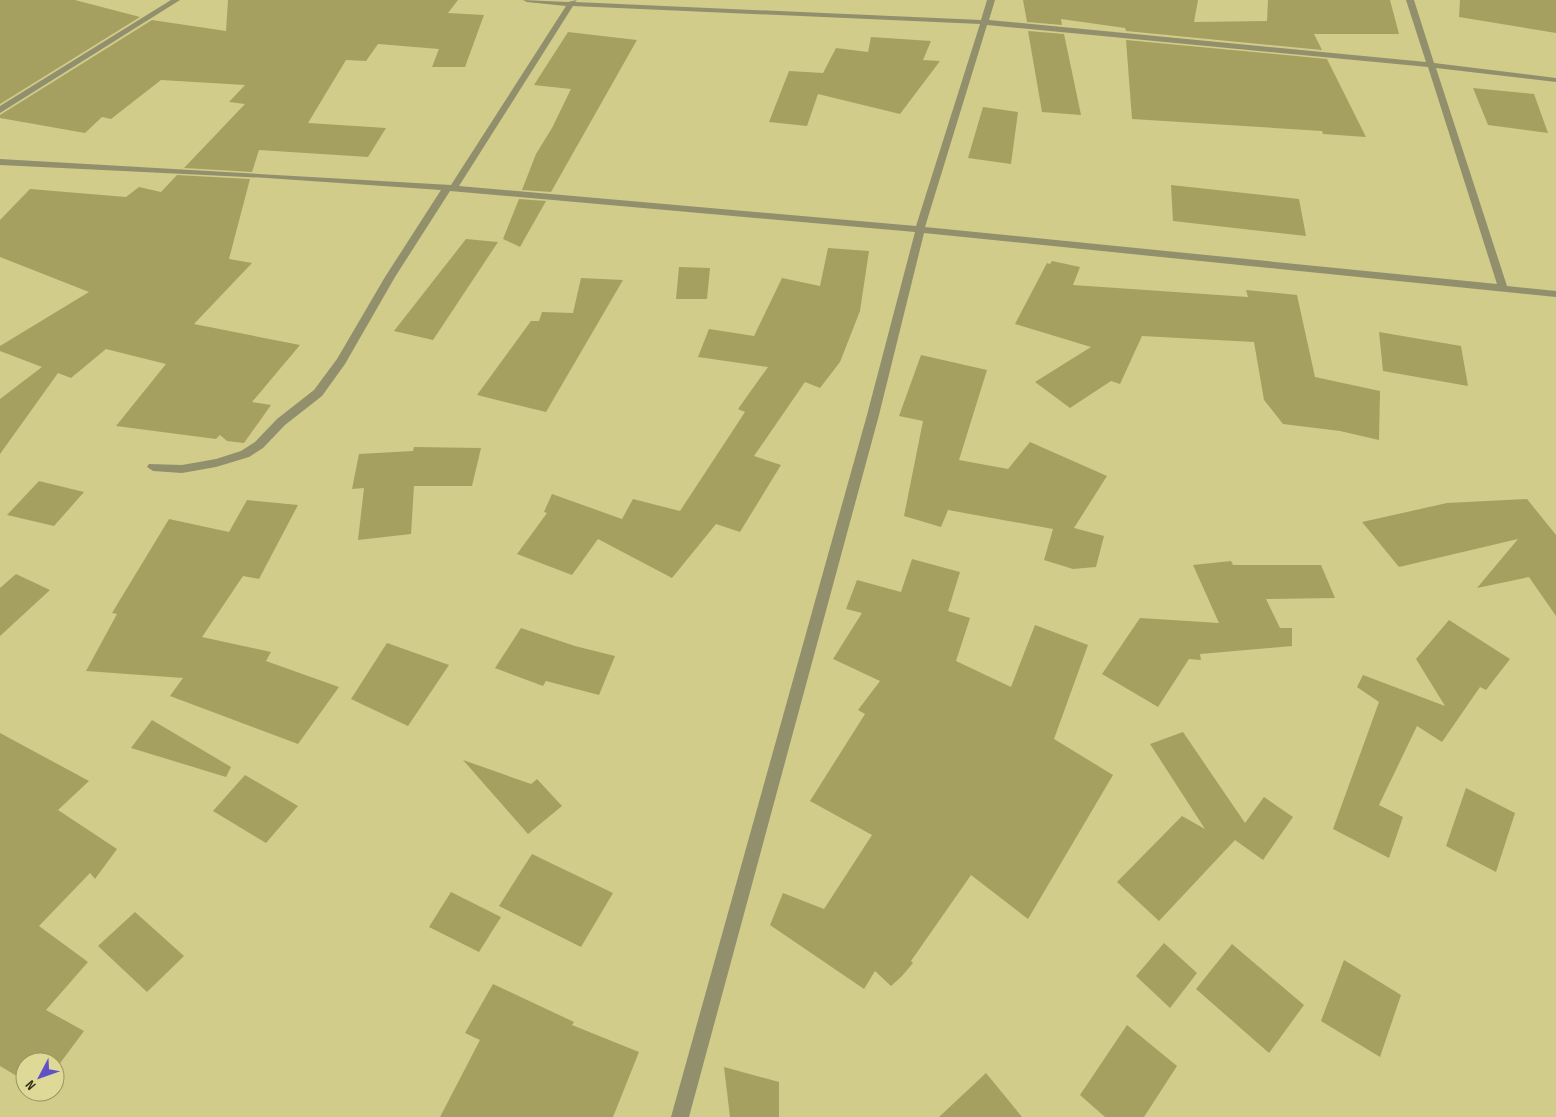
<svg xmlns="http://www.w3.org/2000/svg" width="1556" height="1117" font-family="'Sofia Sans Condensed',sans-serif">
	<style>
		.building { fill: #a6a060 }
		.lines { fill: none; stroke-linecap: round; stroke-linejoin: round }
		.minor { fill: #928f6d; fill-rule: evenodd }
	</style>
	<rect width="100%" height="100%" fill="#d1cc8a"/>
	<g class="building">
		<polygon points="0,0 75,0 140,17 0,104"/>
		<polygon points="228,0 458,0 448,13 484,15 465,67 432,67 439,49 378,44 366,61 346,60 308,123 386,128 368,157 259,150 252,172 184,168 245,104 229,102 245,85 161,80 111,119 102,117 85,133 0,118 0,115 152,20 226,31"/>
		<polygon points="1023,0 1198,0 1194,22 1267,21 1268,0 1390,0 1399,34 1314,34 1322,50 1126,31 1125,28 1061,19 1062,25 1027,22"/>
		<polygon points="1460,0 1556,0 1556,33 1459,17"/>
		<polygon points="1028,31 1064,34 1081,115 1042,112"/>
		<polygon points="568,32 637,40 551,192 522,190 536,154 552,128 571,89 534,85"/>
		<polygon points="871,37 931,41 923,60 940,61 900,114 818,94 807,126 769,122 789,71 823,73 836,48 868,52"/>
		<polygon points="1126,40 1327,59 1366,137 1323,134 1322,131 1132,119"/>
		<polygon points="1473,88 1534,94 1548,133 1488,125"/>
		<polygon points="983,107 1018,112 1011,164 968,158"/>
		<polygon points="177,175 250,179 229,259 252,263 194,324 300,345 252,402 271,405 244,443 227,441 220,435 216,439 116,426 166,364 106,349 71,378 58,373 0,454 0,399 42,367 0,351 0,346 89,292 0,257 0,220 30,189 126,197 139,187 161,192"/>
		<polygon points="1171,185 1299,199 1306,236 1173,221"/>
		<polygon points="519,199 546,201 520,247 503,239"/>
		<polygon points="466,239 498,242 433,340 394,331"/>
		<polygon points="828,248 869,251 860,311 840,362 820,388 805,382 754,456 781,465 740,532 716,524 672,578 598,539 572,575 517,554 547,513 544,512 552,494 622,519 633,499 680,511 745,412 738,409 768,367 698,357 709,329 754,336 782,278 820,286"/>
		<polygon points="1052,261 1080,267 1073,285 1248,297 1246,290 1297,295 1315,377 1380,391 1379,440 1340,431 1283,424 1264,400 1254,342 1142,336 1120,384 1111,381 1070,408 1035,382 1091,347 1015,324 1047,263 1050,264"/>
		<polygon points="679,267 710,268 707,299 676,299"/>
		<polygon points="581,278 623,280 546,412 477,395 531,321 539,321 542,312 573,313"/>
		<polygon points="1379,332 1461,346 1468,386 1383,371"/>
		<polygon points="921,355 987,370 959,460 1008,469 1030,442 1107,476 1074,528 1104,536 1096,567 1073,569 1044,560 1053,529 948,510 941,527 904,516 923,421 899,416"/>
		<polygon points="414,447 481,448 472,486 414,486 411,534 358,540 364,488 352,489 359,454 413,451"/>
		<polygon points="39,481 84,492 54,526 7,515"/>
		<polygon points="1527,499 1556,535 1556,616 1529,577 1477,588 1518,539 1399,567 1362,522 1447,503"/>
		<polygon points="247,500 298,505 259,579 243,576 202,637 271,652 266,661 339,687 298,744 170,696 183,678 86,671 117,614 112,613 169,519 229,532"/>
		<polygon points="912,559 960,572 948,611 970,618 956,661 1011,687 1035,625 1088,645 1054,739 1113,775 1028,919 971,875 911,961 913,963 902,976 891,986 875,971 864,989 770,925 783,893 824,909 872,835 810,801 865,714 858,710 880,681 833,659 862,613 846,609 857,580 901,592"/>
		<polygon points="1231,561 1233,565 1321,565 1335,598 1266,599 1280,628 1292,628 1292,646 1200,654 1201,660 1189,659 1158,707 1102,674 1140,618 1219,623 1193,565"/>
		<polygon points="16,574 50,590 0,636 0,588"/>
		<polygon points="1449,620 1510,659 1486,690 1480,687 1442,742 1417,726 1379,805 1403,817 1389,858 1333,829 1379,702 1357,687 1363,675 1445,706 1416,659"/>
		<polygon points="521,628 575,646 615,656 599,695 546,681 543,686 495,668"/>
		<polygon points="387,643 449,665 408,726 351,699"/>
		<polygon points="152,720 231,767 226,777 131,748"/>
		<polygon points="1183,732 1245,823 1264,797 1293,817 1263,860 1235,840 1159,921 1117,882 1182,816 1205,829 1150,744"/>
		<polygon points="0,733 89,781 58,810 117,849 95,879 90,873 39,926 88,962 46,1010 84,1031 55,1070 55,1062 25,1062 25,1081 0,1066"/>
		<polygon points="463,760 531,784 537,779 562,806 528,834"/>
		<polygon points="245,775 298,806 266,843 213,811"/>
		<polygon points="1466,788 1515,813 1496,872 1446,846"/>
		<polygon points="532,854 613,893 581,947 499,906"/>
		<polygon points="451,892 501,917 479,952 429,927"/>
		<polygon points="135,912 184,956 147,992 98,946"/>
		<polygon points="1164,943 1197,973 1170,1008 1136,976"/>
		<polygon points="1232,944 1304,1005 1269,1053 1196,989"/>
		<polygon points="1344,960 1401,995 1380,1057 1321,1021"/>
		<polygon points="493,984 574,1022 572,1025 639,1052 613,1117 440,1117 480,1040 465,1033"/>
		<polygon points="1127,1025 1177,1066 1144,1117 1105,1117 1080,1095"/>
		<polygon points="724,1067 779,1082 779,1117 730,1117"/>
		<polygon points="986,1073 1022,1117 939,1117"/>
	</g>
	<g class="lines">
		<g class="minor">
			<polygon points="171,0 180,0 0,113 0,106"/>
			<path d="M523,0L568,2L577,0L575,2L981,20L987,0H995L989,20L1426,62L1406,0H1414L1434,63L1556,78V82L1436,68L1507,286L1556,291V297L924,233L879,415L689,1117H671L867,415L915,232L450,191L395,277L345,364L322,396L285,425L263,448L249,457L216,467L182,473L153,471L147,467L149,464L182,465L216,459L241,451L255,442L277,419L314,390L337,359L385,277L441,190L267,178L0,165V159L451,185L566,6L527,2ZM573,6L980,24L916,226L459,186ZM987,25L1428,67L1497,284L925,227Z"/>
		</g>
	</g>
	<g transform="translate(40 1077) rotate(229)"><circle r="24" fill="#ded997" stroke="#999563"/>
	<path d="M0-4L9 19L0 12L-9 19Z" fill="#5f50c8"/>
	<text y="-8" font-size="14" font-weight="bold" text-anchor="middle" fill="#312f14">N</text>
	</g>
</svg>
